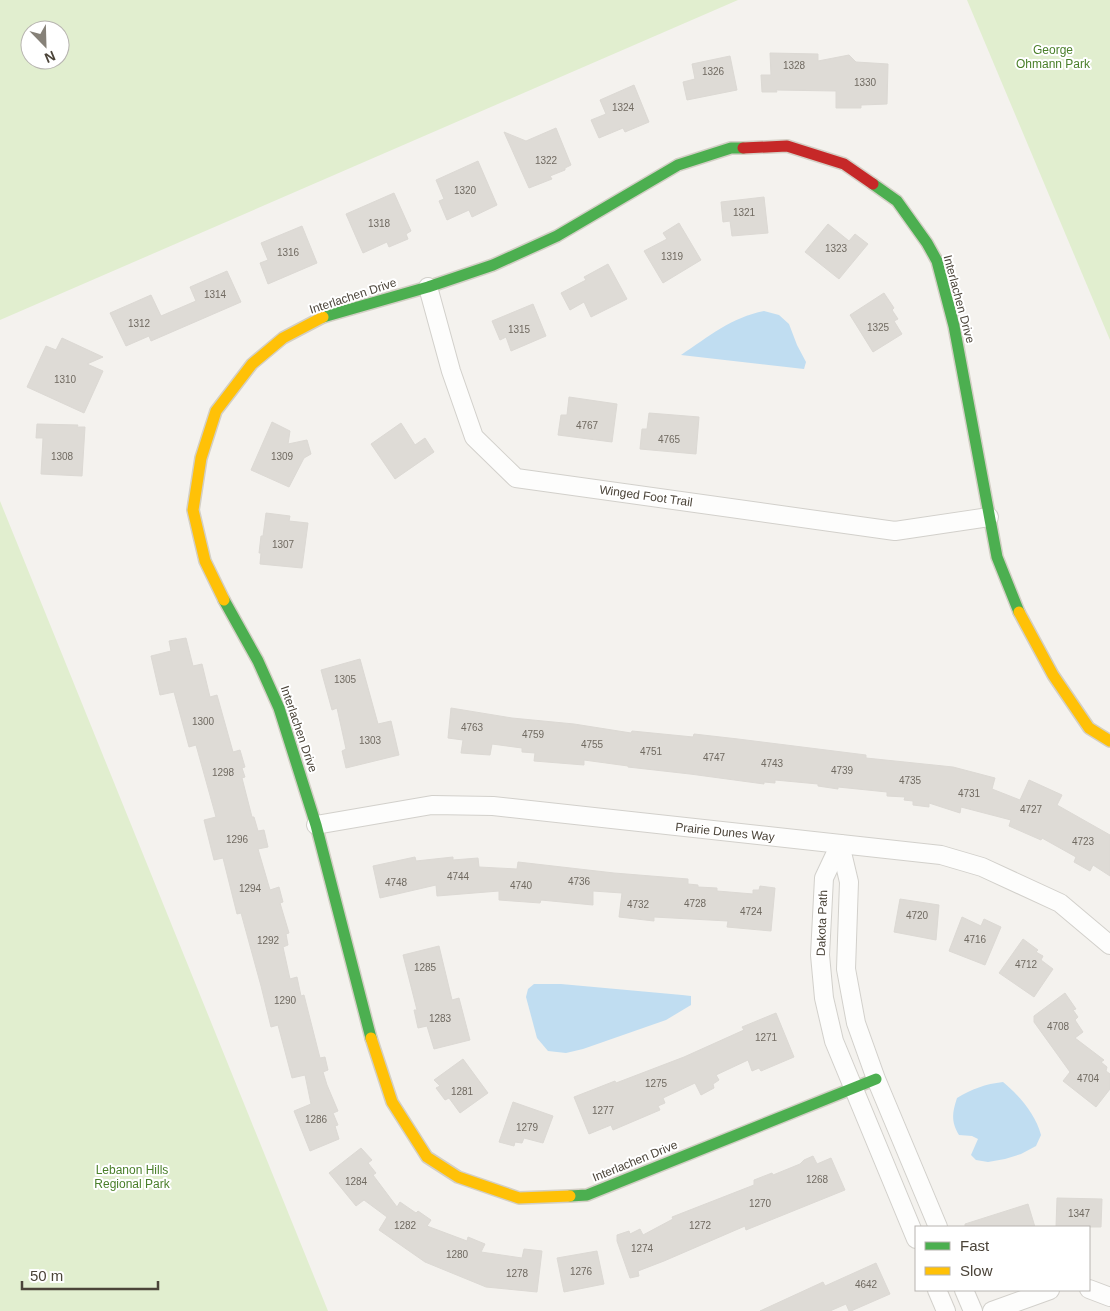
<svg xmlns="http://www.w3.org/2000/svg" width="1110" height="1311" font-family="Arial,sans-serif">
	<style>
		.green { fill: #e1eecf; fill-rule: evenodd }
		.water { fill: #c0ddf1 }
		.building { fill: #dedbd6; stroke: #dcd9d4 }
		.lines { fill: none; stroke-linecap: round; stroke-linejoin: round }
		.street-casing { stroke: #d2d0cb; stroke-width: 20 }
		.fast-casing { stroke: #d3cfc5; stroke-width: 14 }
		.slow-casing { stroke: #d3cfc5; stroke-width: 14 }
		.jam-casing { stroke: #d3cfc5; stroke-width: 14 }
		.street { stroke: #fdfdfc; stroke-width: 18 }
		.fast { stroke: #4caf50; stroke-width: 11 }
		.slow { stroke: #ffc107; stroke-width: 11 }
		.jam { stroke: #c62828; stroke-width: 11 }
		.labels { text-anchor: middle; stroke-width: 4; stroke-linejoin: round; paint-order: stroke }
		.number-label { font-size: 10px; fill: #706a61 }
		.park-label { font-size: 12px; fill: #4a7f2a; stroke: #fff }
		.street-label { font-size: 12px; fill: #4b4439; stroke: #fff }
	</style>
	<rect width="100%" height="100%" fill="#f4f2ee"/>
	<g class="green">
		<path d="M0,0H738L0,320ZM30,30H60V60H30Z"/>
		<polygon points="967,0 1110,0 1110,340"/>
		<polygon points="0,501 328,1311 0,1311"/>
	</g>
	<g class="water">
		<path d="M764,311L779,315L789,324L797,345L806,362L804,369L681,355C708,337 732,317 764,311Z"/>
		<polygon points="534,984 561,984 682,995 691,996 691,1005 666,1020 583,1049 566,1053 548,1051 537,1038 526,997 528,989"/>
		<path d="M1003,1082C1019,1095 1036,1115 1041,1135L1036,1146L1021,1154L1005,1159L988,1162L976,1160L971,1155L978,1139L972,1136L959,1135C951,1122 952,1113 957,1098C972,1089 985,1084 1003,1082Z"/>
	</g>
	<g class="building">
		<polygon points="770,53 818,54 818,61 849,55 856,62 888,64 887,104 861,105 861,108 836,108 836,91 776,90 777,92 762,92 761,75 771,75"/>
		<polygon points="730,56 737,90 687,100 683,82 695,79 692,64"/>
		<polygon points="634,85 649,122 625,132 623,128 599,138 591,120 606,114 600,100"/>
		<polygon points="556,128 571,165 565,168 565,170 550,176 552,179 529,188 504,132 526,141"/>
		<polygon points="478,161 497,205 472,217 469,210 447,220 439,201 444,199 436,180"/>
		<polygon points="394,193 411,231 406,234 408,239 389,247 387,242 363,253 346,214"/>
		<polygon points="764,197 768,233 732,236 730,221 723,222 721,202"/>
		<polygon points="679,223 701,260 663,283 644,251 667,239 663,233"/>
		<polygon points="828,224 849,241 855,234 868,244 839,279 805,252"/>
		<polygon points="302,226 317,263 268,284 260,263 268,260 261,243"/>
		<polygon points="608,264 627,299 591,317 584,302 570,310 561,293 586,280 584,277"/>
		<polygon points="227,271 241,302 151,341 149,336 126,346 110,313 151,295 161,316 196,301 190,287"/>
		<polygon points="884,293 894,308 892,310 898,319 894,321 902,334 873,352 850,315"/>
		<polygon points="533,304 546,336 511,351 506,337 500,340 492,321"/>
		<polygon points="62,338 103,357 87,364 103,371 84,413 27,387 46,346 56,350"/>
		<polygon points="569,397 617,404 612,442 558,435 561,415 567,415"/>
		<polygon points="649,413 699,417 696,454 640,449 642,429 647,429"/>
		<polygon points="272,422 290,431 288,444 307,440 311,454 304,458 289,487 251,470"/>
		<polygon points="401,423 415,445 425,438 434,452 395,479 371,444"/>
		<polygon points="37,424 78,425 77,427 85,427 82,476 41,474 43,438 36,438"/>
		<polygon points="266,513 290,516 289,521 308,523 302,568 260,564 261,553 259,553 261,536 263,536"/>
		<polygon points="186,638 193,666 202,664 210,697 217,695 233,752 240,750 245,767 242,768 245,777 242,778 252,817 254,817 258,831 264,830 268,847 258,849 270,890 279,887 283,902 280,903 289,933 286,934 288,945 283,947 290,979 297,977 301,996 304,995 320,1058 325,1057 328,1070 323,1072 327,1085 338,1111 333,1113 338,1125 335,1126 339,1139 310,1151 294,1111 311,1104 305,1075 292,1078 278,1025 271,1027 261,986 241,913 237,914 223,858 214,860 204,820 216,817 196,745 189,747 174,692 160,695 151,656 171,651 169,641"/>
		<polygon points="360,659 378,724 391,721 399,755 346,768 342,751 346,749 337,708 332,710 321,670"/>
		<polygon points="451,708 512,718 574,724 631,733 632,731 693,737 694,734 738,739 866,755 866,758 953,767 995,778 992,789 1020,800 1029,780 1062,795 1057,805 1110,835 1110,876 1093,865 1090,871 1074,862 1076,857 1042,838 1041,840 1009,826 1011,820 961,807 960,813 929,803 929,807 913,805 913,801 904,800 905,797 887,796 887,792 838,787 838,789 818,786 818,784 775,780 775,783 764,782 764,784 690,774 628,767 628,766 584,760 584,765 534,761 535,753 522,752 522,748 492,744 490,755 461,753 463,740 448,738"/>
		<polygon points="415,857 416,861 453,857 453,860 478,858 479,867 517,869 518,862 614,873 688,879 688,884 698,885 698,887 717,888 717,891 753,894 753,890 759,890 760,886 775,888 771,931 727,927 728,921 654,917 654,921 619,917 622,893 593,891 593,905 541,900 540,903 499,900 499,891 437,896 436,885 380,898 373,866"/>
		<polygon points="900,899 939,905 936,940 894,932"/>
		<polygon points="962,917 981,926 984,919 1001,927 985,965 949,951"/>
		<polygon points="1023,939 1038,950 1036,952 1043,956 1041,960 1053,969 1034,997 999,973"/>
		<polygon points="439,946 452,1000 459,998 470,1040 434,1049 427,1026 418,1028 414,1010 417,1010 403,955"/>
		<polygon points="1065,993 1076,1009 1073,1010 1078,1017 1075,1020 1083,1032 1075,1038 1104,1060 1101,1062 1107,1067 1106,1071 1110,1074 1110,1089 1096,1107 1063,1081 1070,1072 1034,1022 1034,1016"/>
		<polygon points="776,1013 794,1057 761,1071 759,1068 752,1071 748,1060 716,1075 719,1080 713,1084 714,1088 701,1095 695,1083 663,1098 665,1103 658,1106 660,1110 613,1130 611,1125 589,1134 574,1097 615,1081 616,1083 684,1057 744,1030 742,1027"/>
		<polygon points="463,1059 488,1093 460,1113 449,1098 445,1100 436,1088 440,1086 434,1080"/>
		<polygon points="513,1102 553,1116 543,1143 524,1138 522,1143 515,1142 514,1146 499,1142"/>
		<polygon points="361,1148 372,1160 368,1163 376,1173 373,1175 397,1207 400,1202 416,1213 418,1211 431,1220 427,1226 467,1241 468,1237 485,1244 481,1252 522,1258 524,1249 542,1251 537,1292 486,1287 425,1262 379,1230 387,1217 364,1200 356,1206 329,1173"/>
		<polygon points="813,1156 817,1164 831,1158 845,1190 746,1230 745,1226 664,1261 638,1271 639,1276 630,1278 617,1241 617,1235 629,1231 630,1234 640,1229 643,1235 673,1219 672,1217 754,1185 754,1180 772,1173 773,1175 800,1164 804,1160"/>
		<polygon points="1057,1198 1102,1199 1101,1227 1056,1227"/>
		<polygon points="1028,1204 1035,1227 965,1227 965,1224"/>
		<polygon points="597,1251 604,1284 564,1292 557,1258"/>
		<polygon points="876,1263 890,1294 851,1311 849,1311 846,1304 830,1311 760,1311 823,1282 825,1286"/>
	</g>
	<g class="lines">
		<g class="street-casing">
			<g id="street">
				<polyline points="428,287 451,371 474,437 516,478 895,531 989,517"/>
				<polyline points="316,825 432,805 493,806 941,855 982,867 1060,903 1110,945"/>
				<polyline points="840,844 824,878 820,955 824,998 834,1041 916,1239"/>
				<polyline points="840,844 849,882 846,969 856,1023 876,1079 938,1227"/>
				<polyline points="1089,1289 1110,1297"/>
				<polyline points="937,1290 946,1311"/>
				<polyline points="964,1290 973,1311"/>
				<polyline points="992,1311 1050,1290"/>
			</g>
		</g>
		<g class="fast-casing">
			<g id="fast">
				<polyline points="873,184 897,201 927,243 937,261 954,326 997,557 1019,612"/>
				<polyline points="323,317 428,287 493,265 557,236 678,165 731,148 743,148"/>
				<polyline points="224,600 258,661 279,708 316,825 371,1038"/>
				<polyline points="570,1196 587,1195 876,1079"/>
			</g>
		</g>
		<g class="slow-casing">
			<g id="slow">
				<polyline points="224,600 205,561 193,510 201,458 216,411 252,364 283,338 323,317"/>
				<polyline points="1019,612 1053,675 1089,728 1110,741"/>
				<polyline points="371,1038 392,1102 427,1157 458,1177 519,1198 570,1196"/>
			</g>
		</g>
		<g class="jam-casing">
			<polyline id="jam" points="743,148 787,146 844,164 873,184"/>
		</g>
		<use href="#street" class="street"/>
		<use href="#fast" class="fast"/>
		<use href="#slow" class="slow"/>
		<use href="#jam" class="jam"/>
	</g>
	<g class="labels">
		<g class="number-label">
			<text x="794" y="69">1328</text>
			<text x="713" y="75">1326</text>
			<text x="865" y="86">1330</text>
			<text x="623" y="111">1324</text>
			<text x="546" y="164">1322</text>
			<text x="465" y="194">1320</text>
			<text x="744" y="216">1321</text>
			<text x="379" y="227">1318</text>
			<text x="836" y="252">1323</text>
			<text x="288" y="256">1316</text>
			<text x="672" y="260">1319</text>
			<text x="215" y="298">1314</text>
			<text x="139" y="327">1312</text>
			<text x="878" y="331">1325</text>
			<text x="519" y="333">1315</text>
			<text x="65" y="383">1310</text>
			<text x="587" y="429">4767</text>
			<text x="669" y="443">4765</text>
			<text x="62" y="460">1308</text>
			<text x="282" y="460">1309</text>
			<text x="283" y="548">1307</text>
			<text x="345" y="683">1305</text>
			<text x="203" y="725">1300</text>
			<text x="472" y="731">4763</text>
			<text x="533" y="738">4759</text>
			<text x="370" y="744">1303</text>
			<text x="592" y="748">4755</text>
			<text x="651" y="755">4751</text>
			<text x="714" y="761">4747</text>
			<text x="772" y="767">4743</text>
			<text x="842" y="774">4739</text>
			<text x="223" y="776">1298</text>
			<text x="910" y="784">4735</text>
			<text x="969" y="797">4731</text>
			<text x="1031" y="813">4727</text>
			<text x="237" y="843">1296</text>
			<text x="1083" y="845">4723</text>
			<text x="458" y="880">4744</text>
			<text x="579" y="885">4736</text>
			<text x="396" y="886">4748</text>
			<text x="521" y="889">4740</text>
			<text x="250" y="892">1294</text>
			<text x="695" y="907">4728</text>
			<text x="638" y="908">4732</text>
			<text x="751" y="915">4724</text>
			<text x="917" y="919">4720</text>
			<text x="975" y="943">4716</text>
			<text x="268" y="944">1292</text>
			<text x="1026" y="968">4712</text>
			<text x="425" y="971">1285</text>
			<text x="285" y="1004">1290</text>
			<text x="440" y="1022">1283</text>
			<text x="1058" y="1030">4708</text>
			<text x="766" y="1041">1271</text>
			<text x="1088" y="1082">4704</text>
			<text x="656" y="1087">1275</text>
			<text x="462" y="1095">1281</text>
			<text x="603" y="1114">1277</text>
			<text x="316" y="1123">1286</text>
			<text x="527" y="1131">1279</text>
			<text x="817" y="1183">1268</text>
			<text x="356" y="1185">1284</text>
			<text x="760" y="1207">1270</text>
			<text x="1079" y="1217">1347</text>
			<text x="405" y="1229">1282</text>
			<text x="700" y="1229">1272</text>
			<text x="642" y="1252">1274</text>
			<text x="457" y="1258">1280</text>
			<text x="581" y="1275">1276</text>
			<text x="517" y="1277">1278</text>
			<text x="866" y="1288">4642</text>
		</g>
		<g class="park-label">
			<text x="1053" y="54">George<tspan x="1053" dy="14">Ohmann Park</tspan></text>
			<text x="132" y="1174">Lebanon Hills<tspan x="132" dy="14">Regional Park</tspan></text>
		</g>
		<g class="street-label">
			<text transform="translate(353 296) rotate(-18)" y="4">Interlachen Drive</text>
			<text transform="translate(959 299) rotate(75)" y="4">Interlachen Drive</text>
			<text transform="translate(646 496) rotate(8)" y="4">Winged Foot Trail</text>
			<text transform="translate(299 729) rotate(71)" y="4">Interlachen Drive</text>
			<text transform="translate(725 832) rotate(6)" y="4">Prairie Dunes Way</text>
			<text transform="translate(822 923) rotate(-88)" y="4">Dakota Path</text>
			<text transform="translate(635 1161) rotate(-22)" y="4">Interlachen Drive</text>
		</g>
	</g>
	<rect x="915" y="1226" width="175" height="65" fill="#ffffff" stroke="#b7b4b0"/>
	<rect x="925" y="1242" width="25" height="8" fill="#4caf50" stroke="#b7b4b0"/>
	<text x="960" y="1251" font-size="15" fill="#4b4439">Fast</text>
	<rect x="925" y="1267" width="25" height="8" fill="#ffc107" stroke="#b7b4b0"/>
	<text x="960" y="1276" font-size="15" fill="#4b4439">Slow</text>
	<g transform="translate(45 45) rotate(157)"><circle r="24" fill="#ffffff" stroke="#b7b4b0"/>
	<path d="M0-4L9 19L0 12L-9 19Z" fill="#868178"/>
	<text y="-8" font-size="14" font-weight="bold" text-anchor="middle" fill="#4b4439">N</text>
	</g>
	<path d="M22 1281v8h136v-8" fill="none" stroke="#4b4439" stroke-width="2.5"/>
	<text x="30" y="1281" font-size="15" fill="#4b4439" stroke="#ffffff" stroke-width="4" paint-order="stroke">50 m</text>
</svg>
